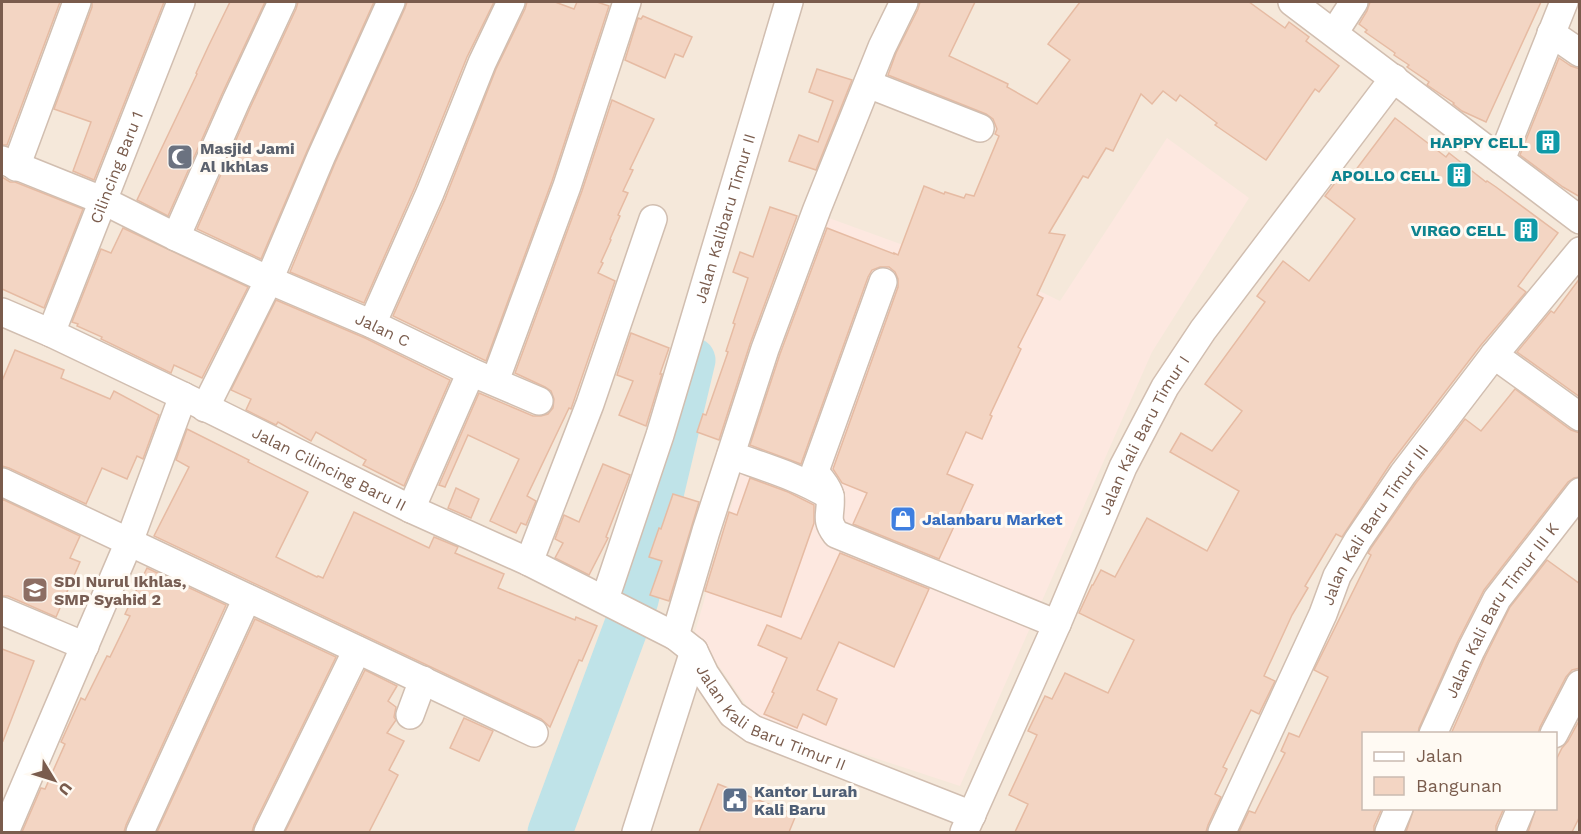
<svg xmlns="http://www.w3.org/2000/svg" width="1581" height="834" font-family="'Work Sans',sans-serif">
	<style>
		.residential { fill: #f5e8da; fill-rule: evenodd }
		.commercial { fill: #fde8e0 }
		.lines { fill: none; stroke-linecap: round; stroke-linejoin: round }
		.river { stroke: #bfe3e8; stroke-width: 45 }
		.building { fill: #f3d5c3; stroke: #e6bba3; stroke-width: 1.5 }
		.minor-casing { stroke: #d1beb0; stroke-width: 30 }
		.minor { stroke: #fff; stroke-width: 27 }
		.labels { text-anchor: middle; stroke-width: 6; stroke-linejoin: round; paint-order: stroke }
		.culture-label { font-size: 16px; font-weight: bold; fill: #0d838f; stroke: #fffaf3; text-anchor: end }
		.worship-label { font-size: 16px; font-weight: bold; fill: #5b616d; stroke: #fffaf3; text-anchor: start }
		.street-label { font-size: 16px; fill: #7a5c4d; stroke: #fffaf3 }
		.shop-label { font-size: 16px; font-weight: bold; fill: #366cbe; stroke: #fffaf3; text-anchor: start }
		.education-label { font-size: 16px; font-weight: bold; fill: #785e54; stroke: #fffaf3; text-anchor: start }
		.service-label { font-size: 16px; font-weight: bold; fill: #4e5e75; stroke: #fffaf3; text-anchor: start }
	</style>
	<rect width="100%" height="100%" fill="#fdf6ec"/>
	<path class="residential" d="M2,2H1579V832H2ZM1364,734H1556V808H1364Z"/>
	<polygon class="commercial" points="1167,138 1249,198 1152,352 960,786 756,719 695,632 760,406 829,218 958,265 967,256 1060,301"/>
	<g class="lines">
		<polyline class="river" points="550,832 636,600 693,360"/>
	</g>
	<g class="building">
		<polygon points="2,2 60,2 7,145 2,145"/>
		<polygon points="92,2 164,2 94,180 73,171 91,122 54,109 92,7"/>
		<polygon points="230,2 265,2 222,94 168,216 137,200 197,74 196,73 209,45"/>
		<polygon points="298,2 374,2 307,151 261,259 197,229 250,108 296,9"/>
		<polygon points="407,2 494,2 467,57 415,187 364,303 290,272 335,163 405,8"/>
		<polygon points="527,2 555,2 574,9 577,2 597,2 609,6 552,181 486,361 393,316 445,199 496,69 525,9"/>
		<polygon points="920,2 975,2 949,56 1008,84 1007,87 1037,104 1070,60 1048,44 1080,2 1249,2 1285,28 1289,22 1309,37 1306,41 1339,66 1319,92 1315,89 1266,160 1215,125 1217,123 1180,95 1176,101 1163,91 1152,104 1141,94 1113,151 1106,148 1088,178 1083,176 1049,233 1065,235 1037,295 1043,298 1018,347 1021,349 990,415 992,416 982,439 966,432 947,474 973,485 939,559 853,524 867,493 842,483 833,469 898,287 898,279 895,272 889,267 880,267 872,270 868,277 801,464 750,445 780,354 827,228 894,254 894,253 898,255 924,186 944,194 945,192 964,198 966,194 974,196 999,136 995,134 997,129 993,119 986,114 888,75 896,53 918,9"/>
		<polygon points="1370,2 1541,2 1486,122 1462,111 1453,104 1454,103 1427,85 1429,82 1407,67 1409,65 1394,55 1395,53 1365,32 1367,30 1359,24 1367,11"/>
		<polygon points="643,16 692,37 683,57 675,54 665,78 625,60 638,18 641,19"/>
		<polygon points="1559,58 1571,66 1580,69 1580,197 1563,187 1520,155"/>
		<polygon points="817,69 852,80 816,170 789,161 799,135 818,142 833,101 809,92"/>
		<polygon points="612,100 654,119 630,169 633,170 623,191 628,193 618,215 620,216 610,239 611,240 601,262 603,263 598,273 615,281 571,409 569,408 527,496 536,501 526,525 521,523 516,533 490,521 519,459 468,435 445,487 439,485 479,393 533,416 541,416 548,414 553,408 554,399 551,391 545,387 515,373 582,191"/>
		<polygon points="1395,118 1446,157 1449,153 1486,182 1487,181 1496,187 1558,233 1518,286 1526,292 1481,345 1390,464 1342,537 1336,534 1305,586 1308,588 1292,615 1264,676 1275,681 1259,714 1251,710 1223,767 1227,769 1215,794 1221,797 1208,825 1206,832 1015,832 1028,804 1009,795 1037,735 1028,731 1045,696 1052,699 1065,673 1108,693 1134,640 1079,613 1092,585 1093,585 1101,570 1115,577 1147,518 1207,551 1239,491 1170,452 1181,433 1212,451 1242,411 1205,384 1265,302 1257,296 1283,261 1309,281 1355,219 1325,196 1345,170 1352,175"/>
		<polygon points="2,177 10,182 15,182 83,209 44,308 2,289"/>
		<polygon points="770,207 797,216 750,344 719,440 697,432 703,414 706,415 728,352 726,351 735,324 733,323 748,278 733,272 740,252 753,257"/>
		<polygon points="123,228 248,287 202,378 174,365 171,373 101,339 102,337 77,326 78,324 72,322 101,249 111,253"/>
		<polygon points="1580,278 1580,397 1517,352 1551,311 1554,313"/>
		<polygon points="276,300 365,338 450,380 404,486 363,465 366,460 316,432 311,441 278,422 276,425 246,410 251,399 231,390"/>
		<polygon points="631,333 669,348 660,374 662,374 646,426 619,415 633,381 617,375"/>
		<polygon points="15,350 64,370 61,378 110,399 114,391 159,415 143,459 137,456 127,479 102,468 86,504 9,468 2,466 2,381"/>
		<polygon points="1515,389 1571,430 1580,433 1580,477 1574,478 1568,482 1484,590 1457,643 1419,728 1418,734 1364,734 1364,808 1382,808 1374,826 1374,832 1239,832 1249,811 1255,813 1285,753 1281,751 1289,733 1299,737 1328,677 1314,670 1371,555 1368,553 1371,548 1416,483 1465,419 1481,431"/>
		<polygon points="187,429 249,460 248,462 308,492 276,557 317,577 318,576 323,578 354,512 429,548 434,537 458,547 455,553 504,574 498,588 575,620 576,617 597,626 582,661 579,660 550,727 541,719 154,536 189,467 176,460"/>
		<polygon points="603,464 630,475 606,537 608,538 589,575 555,558 563,543 555,539 564,515 579,522"/>
		<polygon points="750,478 788,492 814,505 814,523 781,617 705,591 729,512 737,515"/>
		<polygon points="456,488 479,499 471,518 448,508"/>
		<polygon points="673,494 699,502 669,601 650,595 662,561 649,557 659,528 661,529"/>
		<polygon points="2,499 80,536 70,558 80,562 56,617 8,596 2,596"/>
		<polygon points="840,553 929,589 894,667 839,642 817,690 837,699 826,725 803,714 797,728 764,714 774,693 772,692 787,658 758,645 767,625 801,639"/>
		<polygon points="1547,560 1580,584 1580,668 1572,670 1566,677 1540,727 1538,734 1451,734 1485,657 1510,607"/>
		<polygon points="147,568 226,605 126,825 124,832 22,832 41,788 45,789 65,744 61,742 81,698 85,700 107,656 110,657 130,616 125,614"/>
		<polygon points="255,619 336,657 254,825 252,832 157,832"/>
		<polygon points="2,649 34,661 3,741 2,740"/>
		<polygon points="365,670 397,686 388,701 396,707 394,717 396,720 387,733 404,741 389,770 398,775 369,832 285,832"/>
		<polygon points="464,718 493,731 479,761 450,748"/>
		<polygon points="1580,719 1580,816 1572,832 1528,832 1536,808 1556,808 1556,760 1562,748 1568,741"/>
		<polygon points="718,784 796,815 789,832 699,832"/>
		<polygon points="1414,808 1504,808 1496,826 1496,832 1406,832"/>
	</g>
	<g class="lines">
		<g class="minor-casing">
			<g id="minor">
				<polyline points="1292,2 1580,220"/>
				<polyline points="1334,33 1354,2"/>
				<polyline points="1551,33 1580,53"/>
				<polyline points="868,84 980,128"/>
				<path id="s1" d="M2,160L104,201L176,237L269,280L372,324L471,372L539,401"/>
				<polyline points="1501,160 1564,2"/>
				<polyline points="16,167 77,2"/>
				<polyline points="176,237 236,101 282,2"/>
				<path d="M883,282L815,471C820,480 828,486 830,496C832,514 824,518 836,534L1057,624"/>
				<path id="s2" d="M2,312L51,333L183,396L411,509L529,562L675,636L694,651L705,674L732,714L753,729L972,815"/>
				<polyline points="372,324 430,193 482,63 511,2"/>
				<path id="s3" d="M51,333L181,2"/>
				<polyline points="1494,355 1580,417"/>
				<polyline points="495,381 567,186 627,2"/>
				<polyline points="205,408 269,280 321,157 391,2"/>
				<path d="M731,455C764,467 799,477 830,496"/>
				<polyline points="2,482 534,733"/>
				<polyline points="411,509 471,372"/>
				<polyline points="529,562 590,404 653,219"/>
				<path id="s4" d="M605,599L660,435L789,2"/>
				<polyline points="2,611 85,646"/>
				<polyline points="675,636 706,531 765,349 817,209 882,47 904,2"/>
				<polyline points="410,715 423,680"/>
				<path id="s5" d="M1433,734L1471,650L1497,599L1580,492"/>
				<polyline points="1554,734 1580,684"/>
				<polyline points="5,832 129,542 183,396"/>
				<polyline points="140,832 247,598"/>
				<polyline points="268,832 357,650"/>
				<polyline points="636,832 694,651"/>
				<path id="s6" d="M964,832L1057,624L1123,467L1165,387L1203,330L1394,78"/>
				<path id="s7" d="M1222,832L1323,614L1337,576L1358,540L1403,474L1494,355L1580,251"/>
				<polyline points="1389,832 1399,808"/>
				<polyline points="1511,832 1521,808"/>
			</g>
		</g>
		<use href="#minor" class="minor"/>
	</g>
	<defs>
		<g id="building-square" transform="scale(1.35)"><rect x="-9" y="-9" width="18" height="18" rx="4" fill="#0f9aa8" stroke="#fffaf3"/><path d="M-4-6H4V6H1V3H-1V6H-4ZM-2.5-4.3h1.7v1.8h-1.7ZM.8-4.3h1.7v1.8H.8ZM-2.5-1h1.7V.8h-1.7ZM.8-1h1.7V.8H.8Z" fill="#fff"/></g>
		<g id="mosque-square" transform="scale(1.35)"><rect x="-9" y="-9" width="18" height="18" rx="4" fill="#6b7280" stroke="#fffaf3"/><path d="M3.5-4.9A6 6 0 1 0 3.5 4.9A5 5 0 1 1 3.5-4.9Z" fill="#fff"/></g>
		<g id="shop-square" transform="scale(1.35)"><rect x="-9" y="-9" width="18" height="18" rx="4" fill="#3f7fe0" stroke="#fffaf3"/><path d="M-5-2.5h2.3a2.7 3.5 0 0 1 5.4 0H5L5.5 6h-11ZM-1.5-2.5h3a1.5 2.3 0 0 0-3 0Z" fill="#fff"/></g>
		<g id="school-square" transform="scale(1.35)"><rect x="-9" y="-9" width="18" height="18" rx="4" fill="#8d6e63" stroke="#fffaf3"/><path d="M0-5L7-2L0 1L-7-2ZM-4 1L0 2.5L4 1V4Q0 6-4 4Z" fill="#fff"/></g>
		<g id="civic-square" transform="scale(1.35)"><rect x="-9" y="-9" width="18" height="18" rx="4" fill="#5c6f8a" stroke="#fffaf3"/><path d="M-.6-6.5H3V-4.5H.6V-3L4-1V1h2V6H-6V1h2V-1L-.6-3ZM-1.2 2.5V6h2.4V2.5Z" fill="#fff"/></g>
	</defs>
	<g fill-rule="evenodd">
		<use href="#building-square" x="1548" y="142"/>
		<use href="#mosque-square" x="180" y="157"/>
		<use href="#building-square" x="1459" y="175"/>
		<use href="#building-square" x="1526" y="230"/>
		<use href="#shop-square" x="903" y="519"/>
		<use href="#school-square" x="35" y="590"/>
		<use href="#civic-square" x="735" y="800"/>
	</g>
	<g class="labels">
		<g class="culture-label">
			<text x="1528" y="148">HAPPY CELL</text>
			<text x="1440" y="181">APOLLO CELL</text>
			<text x="1506" y="236">VIRGO CELL</text>
		</g>
		<g class="worship-label">
			<text x="200" y="154">Masjid Jami<tspan x="200" dy="18">Al Ikhlas</tspan></text>
		</g>
		<g class="street-label">
			<text dy="6" stroke="none"><textPath href="#s3" startOffset="178">Cilincing Baru 1</textPath></text>
			<text dy="6" stroke="none"><textPath href="#s4" startOffset="399">Jalan Kalibaru Timur II</textPath></text>
			<text dy="6" stroke="none"><textPath href="#s1" startOffset="417">Jalan C</textPath></text>
			<text dy="6" stroke="none"><textPath href="#s6" startOffset="436">Jalan Kali Baru Timur I</textPath></text>
			<text dy="6" stroke="none"><textPath href="#s2" startOffset="363">Jalan Cilincing Baru II</textPath></text>
			<text dy="6" stroke="none"><textPath href="#s7" startOffset="344">Jalan Kali Baru Timur III</textPath></text>
			<text dy="6" stroke="none"><textPath href="#s5" startOffset="142">Jalan Kali Baru Timur III K</textPath></text>
			<text dy="6" stroke="none"><textPath href="#s2" startOffset="879">Jalan Kali Baru Timur II</textPath></text>
		</g>
		<g class="shop-label">
			<text x="922" y="525">Jalanbaru Market</text>
		</g>
		<g class="education-label">
			<text x="54" y="587">SDI Nurul Ikhlas,<tspan x="54" dy="18">SMP Syahid 2</tspan></text>
		</g>
		<g class="service-label">
			<text x="754" y="797">Kantor Lurah<tspan x="754" dy="18">Kali Baru</tspan></text>
		</g>
	</g>
	<rect width="1581" height="834" fill="none" stroke="#7a5c4d" stroke-width="6"/>
	<rect x="1362" y="732" width="195" height="78" fill="#fffaf3" stroke="#cabbb1" stroke-width="1.5"/>
	<rect x="1374" y="752" width="30" height="9" fill="#ffffff" stroke="#cabbb1" stroke-width="1.5"/>
	<text x="1416" y="762" font-size="18" fill="#7a5c4d">Jalan</text>
	<rect x="1374" y="777" width="30" height="18" fill="#f3d5c3" stroke="#cabbb1" stroke-width="1.5"/>
	<text x="1416" y="792" font-size="18" fill="#7a5c4d">Bangunan</text>
	<g transform="translate(54 780) rotate(128)" stroke="#fffaf3" stroke-width="4.5" paint-order="stroke">
	<path d="M0-4.5L10 22L0 15L-10 22Z" fill="#7a5c4d"/>
	<text y="-9" font-size="16" font-weight="bold" text-anchor="middle" fill="#7a5c4d">U</text>
	</g>
</svg>
